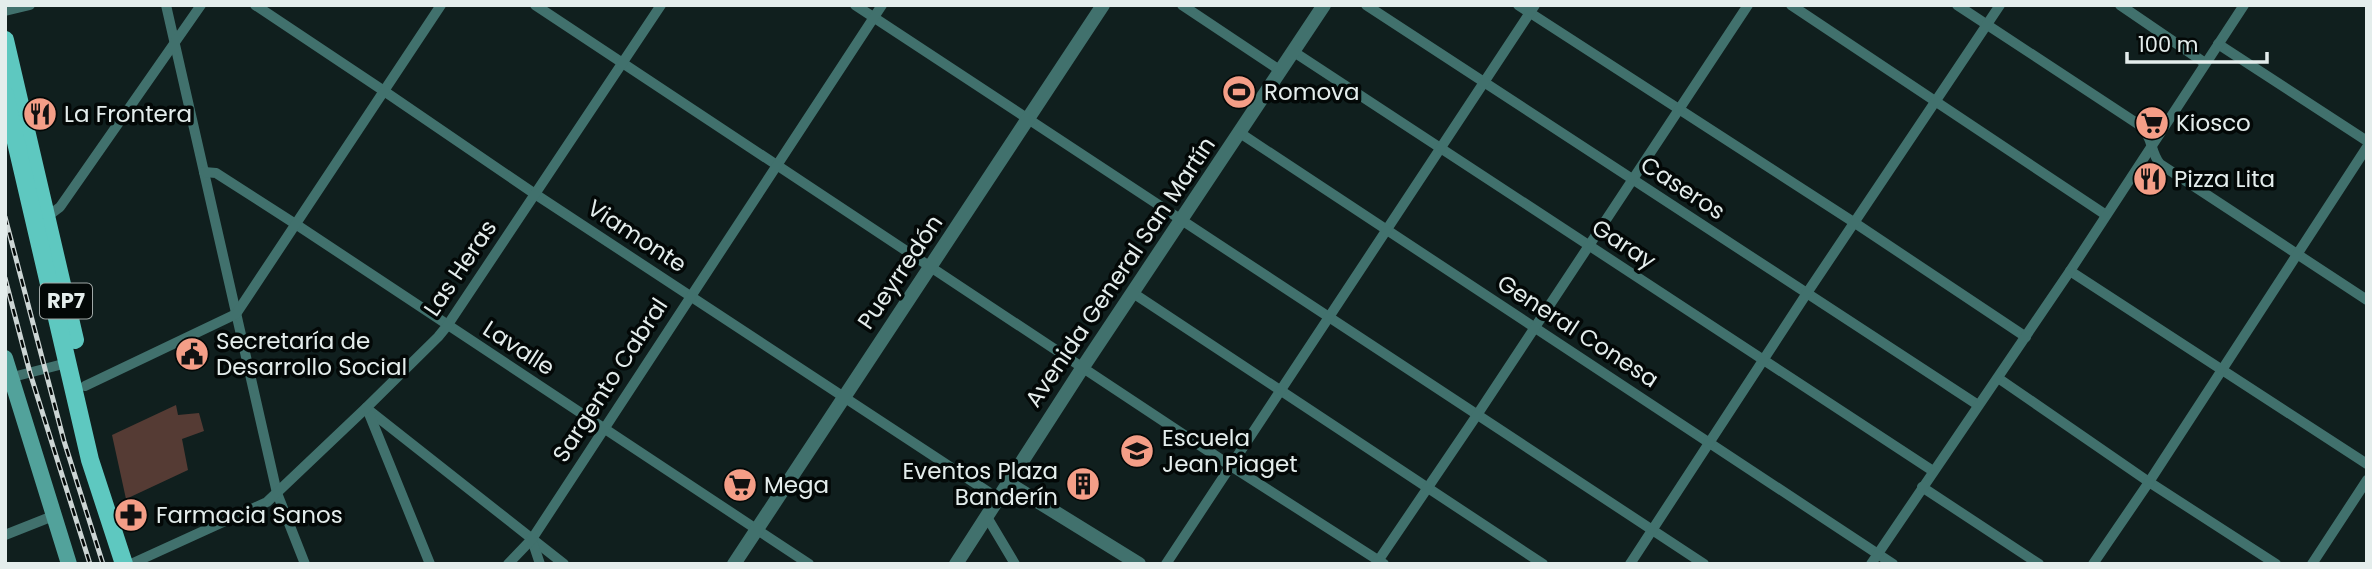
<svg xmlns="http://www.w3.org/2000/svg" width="2372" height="569" font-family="Poppins,sans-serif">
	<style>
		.green { fill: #553b34 }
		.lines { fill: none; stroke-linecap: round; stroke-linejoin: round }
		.minor { stroke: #41716d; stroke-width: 10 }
		.tertiary { stroke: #41716d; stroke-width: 14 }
		.secondary { stroke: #52a29b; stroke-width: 16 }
		.primary { stroke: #5ec8c0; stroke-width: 18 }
		.rail-casing { stroke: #ccd5d4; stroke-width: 5 }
		.rail { stroke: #030807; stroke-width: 2.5; stroke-dasharray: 8; stroke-linecap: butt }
		.labels { text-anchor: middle; stroke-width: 7; stroke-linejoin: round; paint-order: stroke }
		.shield { fill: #030807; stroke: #a0a8a7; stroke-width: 2 }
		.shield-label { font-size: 21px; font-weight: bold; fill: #e4edec }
		.poi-label { font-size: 23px; fill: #e4edec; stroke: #030807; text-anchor: start }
		.street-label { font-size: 23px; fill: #e4edec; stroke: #030807 }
	</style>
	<rect width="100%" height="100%" fill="#101f1e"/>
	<polygon class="green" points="176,405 178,415 199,413 204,431 182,439 188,470 126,499 112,435"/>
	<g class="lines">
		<g class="minor">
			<polyline points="166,5 277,493 305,564"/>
			<polyline points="255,5 384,91 535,194 999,499"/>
			<polyline points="535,5 1231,466 1384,564"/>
			<polyline points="855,5 1704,564"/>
			<polyline points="1182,5 1281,71"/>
			<polyline points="1366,5 1978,405"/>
			<polyline points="1518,5 1855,223 2026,337"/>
			<polyline points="1791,5 2106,215"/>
			<path d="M1957,5L2141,126C2153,137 2150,152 2160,164L2367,300"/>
			<polyline points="2120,5 2205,63"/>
			<polyline points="5,11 30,5"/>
			<polyline points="2218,44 2367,141"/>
			<polyline points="1294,52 1933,471"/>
			<polyline points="1240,133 1893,564"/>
			<polyline points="204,172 216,173 297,225 809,564"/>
			<polyline points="42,217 52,213 60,207 201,5"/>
			<polyline points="2070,271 2367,464"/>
			<polyline points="1133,293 1543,564"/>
			<polyline points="1998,378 2149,482 2276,564"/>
			<polyline points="5,379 67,363"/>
			<polyline points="85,386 236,314 441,5"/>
			<polyline points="366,408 564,564"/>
			<polyline points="368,411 430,564"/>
			<polyline points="1922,487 2039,564"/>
			<polyline points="987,517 1015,564"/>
			<polyline points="5,535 53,516"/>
			<polyline points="532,540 540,564"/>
			<polyline points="131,564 267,502 366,408 438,337 447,326 661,5"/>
			<polyline points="508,564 532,539 882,5"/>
			<polyline points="1166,564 1535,5"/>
			<polyline points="1376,564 1477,415 1748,5"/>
			<polyline points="1630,564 1807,293 2000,5"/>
			<polyline points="1871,564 2070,271 2244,5"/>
			<polyline points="2093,564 2149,482 2367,147"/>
			<polyline points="2312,564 2367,480"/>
		</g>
		<g class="tertiary">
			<polyline points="1008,483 1139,564"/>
			<polyline points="734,564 1103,5"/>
			<polyline points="956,564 1083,367 1324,5"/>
		</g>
		<polyline class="secondary" points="5,358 69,564"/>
		<g class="primary">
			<polyline points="5,40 75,340"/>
			<polyline points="5,95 90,460 124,564"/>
		</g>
		<g class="rail-casing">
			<g id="rail">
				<polyline points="5,217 64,441 103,564"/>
				<polyline points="5,278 30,373 90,564"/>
			</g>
		</g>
		<use href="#rail" class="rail"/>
	</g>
	<defs>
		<g id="stadium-disc" transform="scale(1.75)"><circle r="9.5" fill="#f49e87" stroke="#030807"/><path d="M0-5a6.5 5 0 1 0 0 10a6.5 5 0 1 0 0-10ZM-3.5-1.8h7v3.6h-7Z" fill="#111"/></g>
		<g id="restaurant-disc" transform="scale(1.75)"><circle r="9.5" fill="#f49e87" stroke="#030807"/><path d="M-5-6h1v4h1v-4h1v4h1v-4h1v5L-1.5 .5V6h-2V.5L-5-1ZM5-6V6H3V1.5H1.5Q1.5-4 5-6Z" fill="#111"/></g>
		<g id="supermarket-disc" transform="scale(1.75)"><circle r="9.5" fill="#f49e87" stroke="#030807"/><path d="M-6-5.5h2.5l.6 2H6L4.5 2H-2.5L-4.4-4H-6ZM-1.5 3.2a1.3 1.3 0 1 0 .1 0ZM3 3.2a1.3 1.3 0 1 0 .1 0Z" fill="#111"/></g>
		<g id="civic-disc" transform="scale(1.75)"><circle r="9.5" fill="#f49e87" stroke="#030807"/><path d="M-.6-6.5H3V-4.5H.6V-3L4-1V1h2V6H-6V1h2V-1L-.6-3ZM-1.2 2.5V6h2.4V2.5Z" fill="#111"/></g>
		<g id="school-disc" transform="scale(1.75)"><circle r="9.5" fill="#f49e87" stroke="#030807"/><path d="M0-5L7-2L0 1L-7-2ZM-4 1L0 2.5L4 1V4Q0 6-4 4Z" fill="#111"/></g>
		<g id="building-disc" transform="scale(1.75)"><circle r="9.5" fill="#f49e87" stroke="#030807"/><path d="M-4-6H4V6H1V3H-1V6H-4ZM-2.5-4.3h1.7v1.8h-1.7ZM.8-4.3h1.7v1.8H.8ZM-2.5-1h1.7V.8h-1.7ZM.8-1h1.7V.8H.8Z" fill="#111"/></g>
		<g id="pharmacy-disc" transform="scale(1.75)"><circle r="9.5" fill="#f49e87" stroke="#030807"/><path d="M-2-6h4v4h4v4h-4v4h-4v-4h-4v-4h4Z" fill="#111"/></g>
	</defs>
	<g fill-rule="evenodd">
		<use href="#stadium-disc" x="1239" y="92"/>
		<use href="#restaurant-disc" x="40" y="114"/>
		<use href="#supermarket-disc" x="2152" y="123"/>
		<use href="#restaurant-disc" x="2150" y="179"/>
		<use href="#civic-disc" x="192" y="354"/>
		<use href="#school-disc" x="1137" y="451"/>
		<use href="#building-disc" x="1083" y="484"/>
		<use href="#supermarket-disc" x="740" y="485"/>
		<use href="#pharmacy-disc" x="131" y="515"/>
	</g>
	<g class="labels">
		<rect class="shield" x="40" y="283.5" width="52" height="35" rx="5"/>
		<g class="shield-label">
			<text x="66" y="308">RP7</text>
		</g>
		<g class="poi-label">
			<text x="1264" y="100">Romova</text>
			<text x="64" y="122">La Frontera</text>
			<text x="2176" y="131">Kiosco</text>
			<text x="2174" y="187">Pizza Lita</text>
			<text x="216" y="349">Secretaría de<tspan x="216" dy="26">Desarrollo Social</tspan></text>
			<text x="1162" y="446">Escuela<tspan x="1162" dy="26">Jean Piaget</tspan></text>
			<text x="1058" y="479" text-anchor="end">Eventos Plaza<tspan x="1058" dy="26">Banderín</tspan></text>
			<text x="764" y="493">Mega</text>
			<text x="156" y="523">Farmacia Sanos</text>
		</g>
		<g class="street-label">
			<text transform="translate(1683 188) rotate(33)" y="8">Caseros</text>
			<text transform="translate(637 236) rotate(33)" y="8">Viamonte</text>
			<text transform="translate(1624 244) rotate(33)" y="8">Garay</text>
			<text transform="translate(460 268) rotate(-56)" y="8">Las Heras</text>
			<text transform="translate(900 272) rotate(-56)" y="8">Pueyrredón</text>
			<text transform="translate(1120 272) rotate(-56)" y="8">Avenida General San Martín</text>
			<text transform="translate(1578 331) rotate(33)" y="8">General Conesa</text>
			<text transform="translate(519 348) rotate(33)" y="8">Lavalle</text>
			<text transform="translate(610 380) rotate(-57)" y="8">Sargento Cabral</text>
		</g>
	</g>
	<rect width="2372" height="569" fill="none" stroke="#e4edec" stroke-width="14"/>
	<path d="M2127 52v10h140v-10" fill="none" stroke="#e4edec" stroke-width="3.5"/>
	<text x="2138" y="52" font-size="21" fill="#e4edec" stroke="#030807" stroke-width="5" paint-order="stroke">100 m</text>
</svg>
